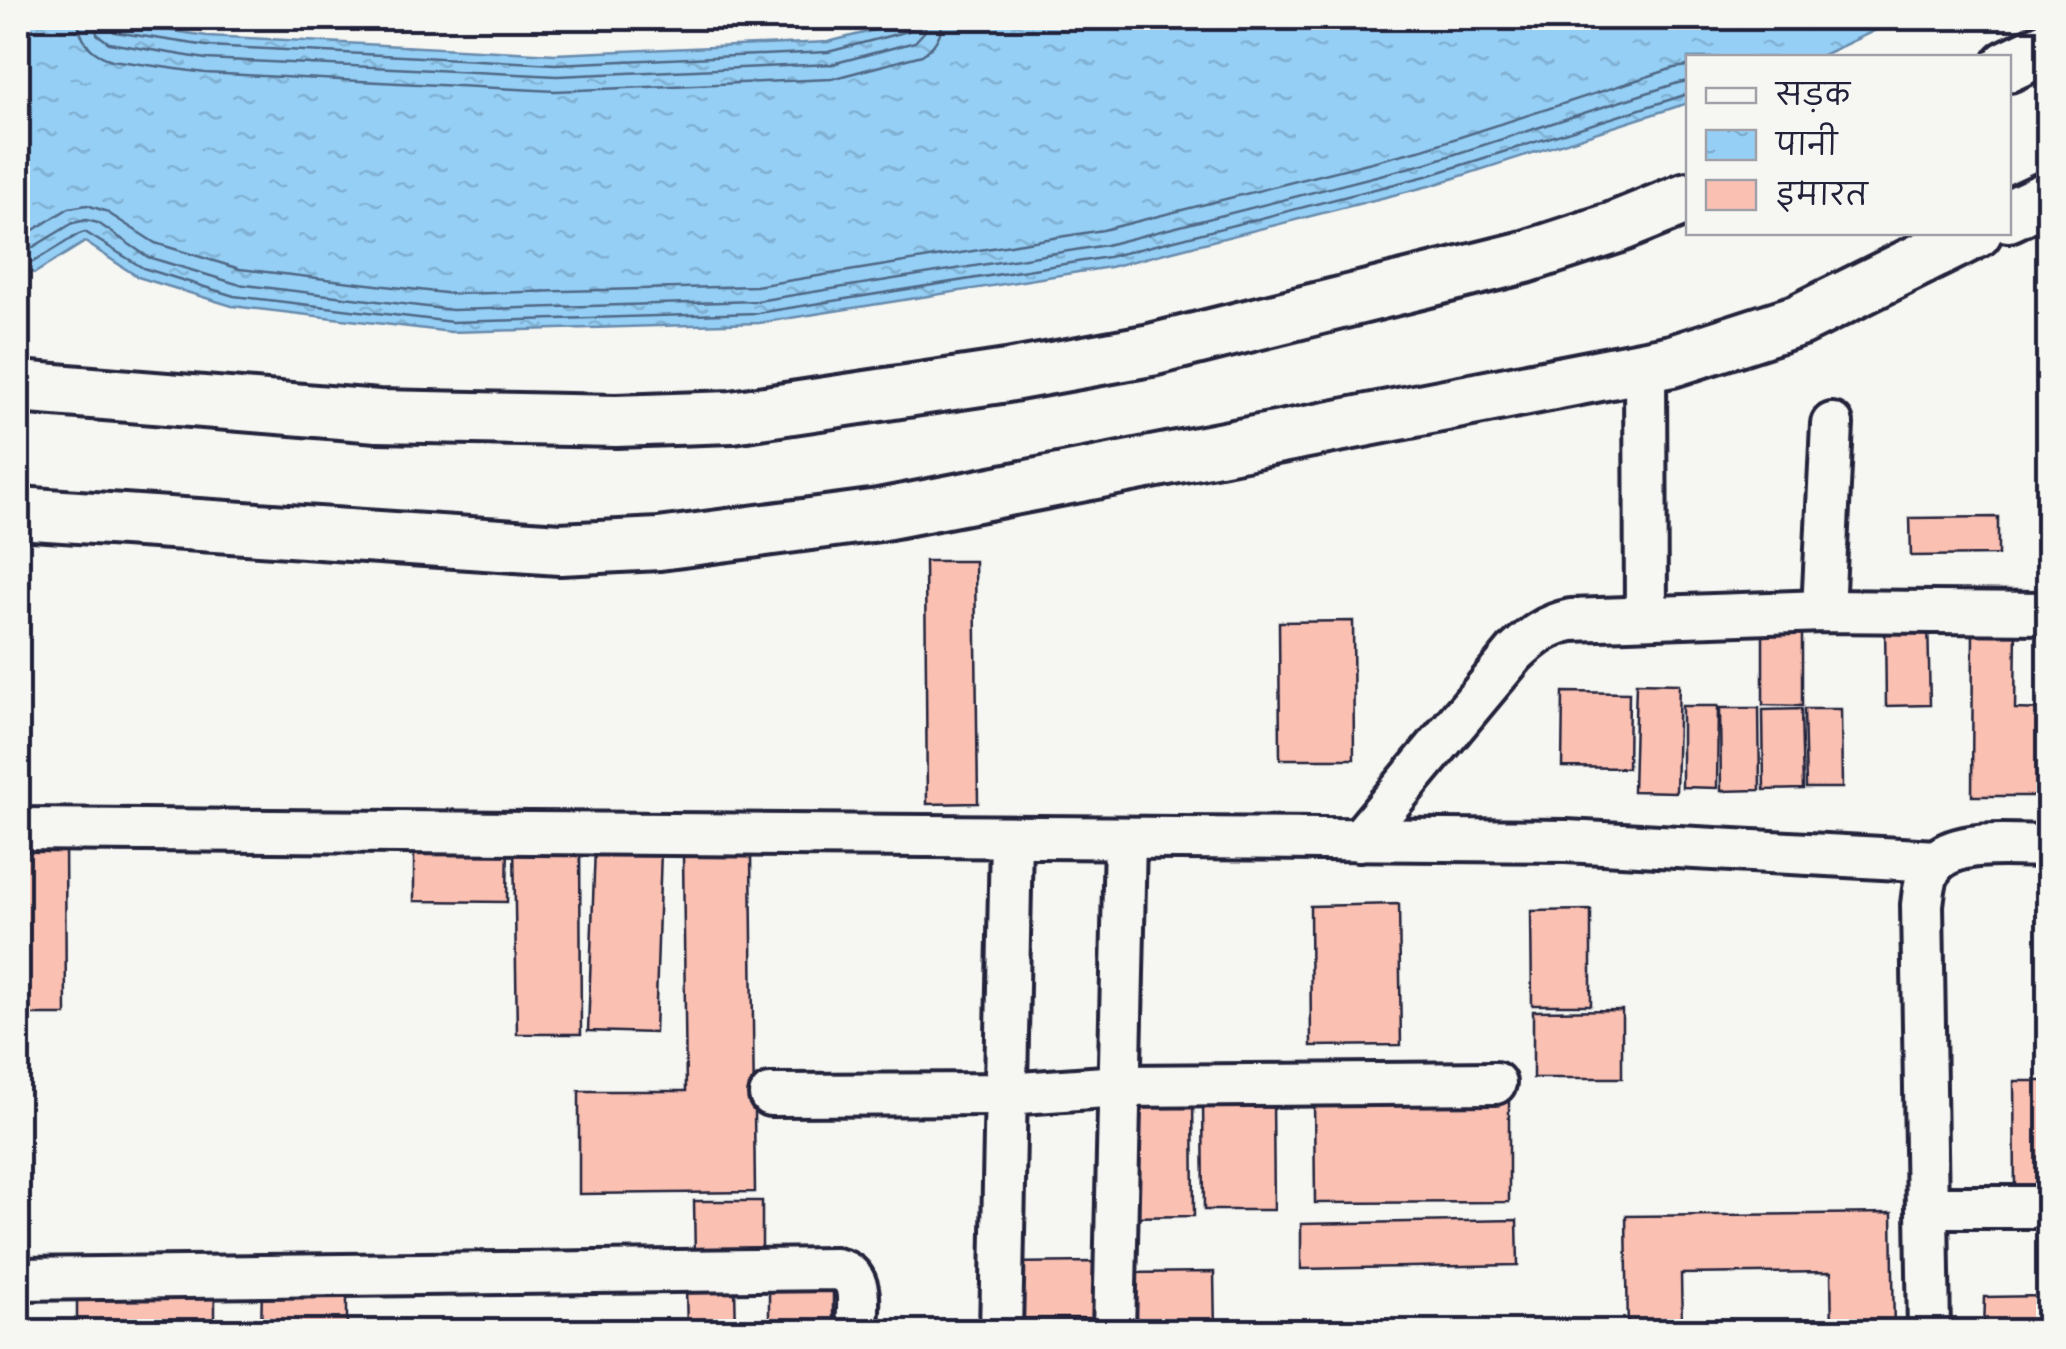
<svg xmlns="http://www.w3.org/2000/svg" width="2066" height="1349" font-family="'Comic Neue','Playpen Sans Deva',sans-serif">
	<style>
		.water { fill: url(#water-ripples); stroke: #678aab; stroke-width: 2.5 }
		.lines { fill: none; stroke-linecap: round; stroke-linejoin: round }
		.shore { stroke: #506785; stroke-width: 2.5 }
		.building { fill: #fac0b2; stroke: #22223b; stroke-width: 2.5 }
		.minor-casing { stroke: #22223b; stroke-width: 48 }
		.tertiary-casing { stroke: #22223b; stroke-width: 58 }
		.minor { stroke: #f6f6f2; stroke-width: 40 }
		.tertiary { stroke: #f6f6f2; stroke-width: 50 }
	</style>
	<defs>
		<pattern id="water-ripples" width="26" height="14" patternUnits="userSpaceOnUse" patternTransform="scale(2.5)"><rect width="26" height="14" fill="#95cff5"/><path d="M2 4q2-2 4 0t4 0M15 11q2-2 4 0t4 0" fill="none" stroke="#80b1d3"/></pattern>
	</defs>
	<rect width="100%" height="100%" fill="#f6f6f2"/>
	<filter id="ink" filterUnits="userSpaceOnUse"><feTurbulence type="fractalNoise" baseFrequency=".01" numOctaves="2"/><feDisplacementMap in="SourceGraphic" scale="20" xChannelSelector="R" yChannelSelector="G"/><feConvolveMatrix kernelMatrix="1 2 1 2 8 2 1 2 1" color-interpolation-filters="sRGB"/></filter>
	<g filter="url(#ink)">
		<polygon class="water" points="18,18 85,18 207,36 555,54 828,42 922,18 1901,18 1819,57 1688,58 1688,103 1433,185 1110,267 759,323 451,332 232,306 138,277 85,242 35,273 18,271"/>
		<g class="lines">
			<g class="shore">
				<path d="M78,18C79,40 91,54 112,60L205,73L555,91L831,79L922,55C936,46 942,34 943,18"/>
				<polyline points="94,18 97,34 109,43 206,59 557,76 832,64 915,42 925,31 927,18"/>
				<polyline points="106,18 108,27 115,32 207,46 555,64 828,52 908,31 914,26 915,18"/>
				<polyline points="18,234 27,234 69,208 87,205 105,211 155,243 240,269 453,294 756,286 1103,230 1423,149 1674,68 1688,66"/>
				<polyline points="18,249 30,249 73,223 86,220 98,223 148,257 237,284 452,310 757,301 1106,245 1427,163 1678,83 1688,81"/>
				<polyline points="18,262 33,262 79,234 85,232 143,268 234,296 452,322 758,313 1108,257 1430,175 1688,94"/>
			</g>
		</g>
		<g class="building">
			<polygon points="1998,517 1998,555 1911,556 1910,518"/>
			<polygon points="925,561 975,561 978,803 927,804"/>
			<polygon points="1802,619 1802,706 1763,705 1763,620"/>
			<polygon points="1353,621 1354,759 1280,759 1279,622"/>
			<polygon points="1928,622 1930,705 1886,706 1885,623"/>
			<polygon points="1973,627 2016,627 2015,709 2048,710 2048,796 1972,796"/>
			<polygon points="1636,683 1679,684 1676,792 1633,791"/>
			<polygon points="1563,692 1629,693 1628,768 1562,767"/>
			<polygon points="1682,706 1718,706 1717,788 1682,787"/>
			<polygon points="1720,708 1759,708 1760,790 1721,791"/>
			<polygon points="1801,709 1803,789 1764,790 1763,710"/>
			<polygon points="1804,709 1841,709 1842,788 1806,788"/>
			<polygon points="414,838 508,839 507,902 414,901"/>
			<polygon points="65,839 66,1015 18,1015 18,840"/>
			<polygon points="580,841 581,1034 517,1034 514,842"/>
			<polygon points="595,848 661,850 655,1033 588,1031"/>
			<polygon points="751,854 755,1192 579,1194 579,1091 686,1091 683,855"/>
			<polygon points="1399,904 1401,1045 1311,1046 1310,906"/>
			<polygon points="1591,910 1591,1005 1532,1005 1531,911"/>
			<polygon points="1622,1010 1622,1078 1533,1078 1533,1011"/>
			<polygon points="2014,1081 2048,1081 2048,1189 2015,1189"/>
			<polygon points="1193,1093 1194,1216 1127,1217 1126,1094"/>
			<polygon points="1509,1097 1509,1202 1315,1203 1314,1098"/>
			<polygon points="1203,1100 1273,1100 1274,1210 1204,1210"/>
			<polygon points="694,1201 762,1201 762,1257 695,1258"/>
			<polygon points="1892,1213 1894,1332 1832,1332 1831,1272 1681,1274 1682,1332 1628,1332 1626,1216"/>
			<polygon points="1517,1220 1518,1265 1301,1269 1301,1224"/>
			<polygon points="1094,1262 1095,1318 1004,1319 1004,1263"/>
			<polygon points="1214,1272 1215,1332 1126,1332 1126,1273"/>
			<rect x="77" y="1285" width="138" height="47"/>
			<polygon points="686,1287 735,1287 736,1332 687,1332"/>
			<polygon points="262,1288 347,1290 347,1332 261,1332"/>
			<rect x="769" y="1289" width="64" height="43"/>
			<polygon points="2048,1296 2048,1332 1984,1332 1985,1297"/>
			<polygon points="1087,1322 1087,1332 1008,1332 1008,1323"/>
		</g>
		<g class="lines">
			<g class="minor-casing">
				<g id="minor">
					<polyline points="1645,367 1646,617"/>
					<polyline points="1823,611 1832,424"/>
					<polyline points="18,829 1566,841 1937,861"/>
					<path d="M1359,840L1515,653C1533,636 1547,625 1571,620L1823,611L2048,613"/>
					<polyline points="770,1095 1007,1094 1119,1086 1495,1083"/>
					<polyline points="1927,1207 2048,1207"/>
					<path d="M18,1279L836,1269C866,1275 857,1307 857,1332"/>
					<polyline points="1001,1332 1011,838"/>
					<polyline points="1114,1332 1125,839"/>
					<path d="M1929,1332L1922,905C1924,889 1925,871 1938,860C1962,839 2018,846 2048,846"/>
				</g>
			</g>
			<g class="tertiary-casing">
				<g id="tertiary">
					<polyline points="2008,66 2048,47"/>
					<polyline points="2008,216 2048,197"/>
					<polyline points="18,387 378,416 616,421 732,417 1007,376 1151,350 1525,257 1614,228 1688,198"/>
					<polyline points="18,513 560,549 659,544 879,515 1672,361 1799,320 1976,232"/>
				</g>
			</g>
			<use href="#minor" class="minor"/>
			<use href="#tertiary" class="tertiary"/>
		</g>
	</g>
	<rect width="2066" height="1349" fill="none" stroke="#f6f6f2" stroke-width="60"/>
	<rect x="30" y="30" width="2006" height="1289" fill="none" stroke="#22223b" stroke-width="4" filter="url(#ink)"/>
	<rect x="1686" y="55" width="325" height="180" fill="#f6f6f2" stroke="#a1a1a9" stroke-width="2.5"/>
	<rect x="1706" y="88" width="50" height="15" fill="#f6f6f2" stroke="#a1a1a9" stroke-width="2.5"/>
	<text x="1776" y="105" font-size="30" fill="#22223b">सड़क</text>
	<rect x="1706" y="130" width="50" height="30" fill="url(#water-ripples)" stroke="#a1a1a9" stroke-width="2.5"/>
	<text x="1776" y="155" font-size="30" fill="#22223b">पानी</text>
	<rect x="1706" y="180" width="50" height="30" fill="#fac0b2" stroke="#a1a1a9" stroke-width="2.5"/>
	<text x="1776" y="205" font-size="30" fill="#22223b">इमारत</text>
</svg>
